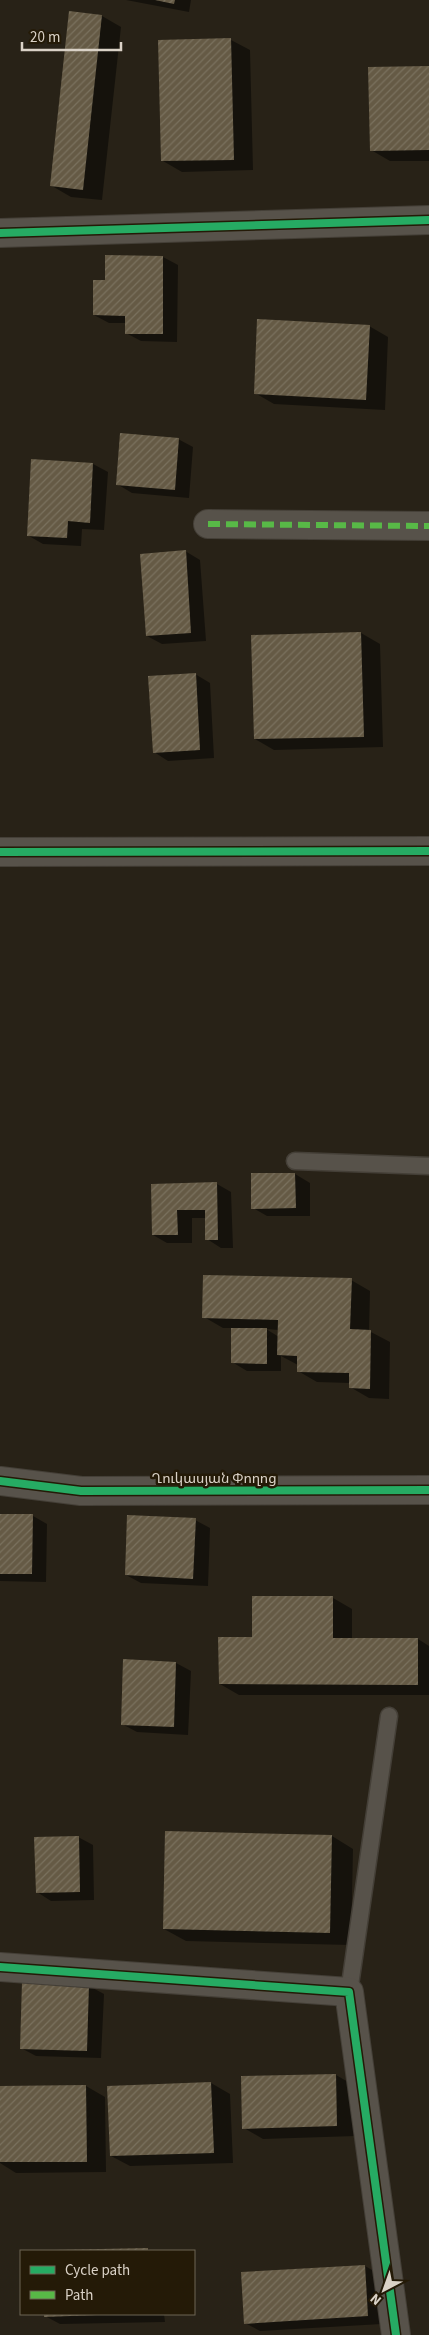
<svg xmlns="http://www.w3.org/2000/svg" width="429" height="2335" font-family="'Source Sans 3','Noto Sans Armenian',sans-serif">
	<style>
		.shadow { fill: #0007; fill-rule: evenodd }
		.building { fill: url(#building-hatch) }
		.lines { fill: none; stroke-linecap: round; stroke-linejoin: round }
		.service-casing { stroke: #443f37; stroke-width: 19 }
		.minor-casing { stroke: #443f37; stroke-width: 30 }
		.service { stroke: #57524a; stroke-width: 16 }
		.minor { stroke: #57524a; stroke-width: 28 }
		.quiet { stroke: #58b947; stroke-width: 6; stroke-dasharray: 12 6; stroke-linecap: butt }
		.cycleway-casing { stroke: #241a07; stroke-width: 11 }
		.cycleway { stroke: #26ab63; stroke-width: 8 }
		.labels { text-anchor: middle; stroke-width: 5; stroke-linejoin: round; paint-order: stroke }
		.street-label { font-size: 14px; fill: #dad2c7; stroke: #241a07 }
	</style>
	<defs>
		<pattern id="building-hatch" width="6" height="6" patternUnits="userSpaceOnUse" patternTransform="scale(1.25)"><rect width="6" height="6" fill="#655a45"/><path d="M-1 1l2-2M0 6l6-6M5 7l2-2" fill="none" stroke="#7a715e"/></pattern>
	</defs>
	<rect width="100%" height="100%" fill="#282217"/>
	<g class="shadow">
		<polygon points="126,0 191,0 189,12"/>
		<polygon points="71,13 102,16 121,27 102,200 71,197 52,186"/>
		<polygon points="231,40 250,50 253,170 182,172 163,161"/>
		<polygon points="429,68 429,161 390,161 371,150"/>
		<polygon points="163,257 178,265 177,342 141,341 126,333 126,323 109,323 94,315 106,282"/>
		<polygon points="369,326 388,337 385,410 274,404 255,393"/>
		<polygon points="178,439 193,447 189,498 132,493 117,484"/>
		<polygon points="93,464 108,472 104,530 82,529 81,546 43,544 29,536"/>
		<polygon points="185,551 200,560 206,641 162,644 147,636"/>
		<polygon points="361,633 380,644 383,747 274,750 255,739 253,636"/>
		<polygon points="195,674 210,683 214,758 168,761 154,752"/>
		<polygon points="252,1174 295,1174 310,1183 310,1216 267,1216 253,1208"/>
		<polygon points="217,1184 231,1192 233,1248 221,1248 207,1239 206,1218 192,1218 192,1243 167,1243 153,1235 152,1185"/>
		<path d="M351,1280L370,1291L369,1331L390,1342L389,1399L369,1398L350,1387V1383L317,1382L298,1371V1365L281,1356V1371H247L232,1362V1328H223L204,1317ZM266,1329L279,1330V1337Z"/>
		<polygon points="0,1515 33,1516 47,1524 46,1582 0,1581"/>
		<polygon points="195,1520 210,1528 208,1586 141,1583 126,1575"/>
		<polygon points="333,1598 352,1609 352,1639 418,1639 429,1646 429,1695 239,1695 220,1684"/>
		<polygon points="124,1661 176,1663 191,1671 188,1735 137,1732 122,1724"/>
		<polygon points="332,1836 353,1849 351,1945 186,1941 164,1929"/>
		<polygon points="78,1837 93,1845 94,1900 51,1901 37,1892"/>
		<polygon points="89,1986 104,1994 101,2058 36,2056 21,2048"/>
		<polygon points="336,2075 355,2086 356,2136 263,2139 244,2128"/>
		<polygon points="211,2083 230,2094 233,2163 130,2166 111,2156 108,2087"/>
		<polygon points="86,2086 105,2097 106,2172 16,2173 0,2163 0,2087"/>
		<polygon points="148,2249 152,2251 43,2251"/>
		<polygon points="365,2266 379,2274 382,2324 260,2331 245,2323"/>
		<polygon points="45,2314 164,2314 165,2322 60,2324 45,2316"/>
	</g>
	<g class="building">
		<polygon points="155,0 175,0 174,4"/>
		<polygon points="69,11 102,15 83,190 50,186"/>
		<polygon points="231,38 234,160 161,161 158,40"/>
		<polygon points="429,66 429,150 370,151 368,67"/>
		<polygon points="105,255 163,256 163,334 125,334 125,316 93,315 93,280 105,280"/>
		<polygon points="257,319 370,325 366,400 254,394"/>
		<polygon points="120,433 179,438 175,490 116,485"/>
		<polygon points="31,459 93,463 90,523 68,521 67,538 27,536"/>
		<polygon points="186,550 191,633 146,636 140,554"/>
		<polygon points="361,632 364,737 254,739 251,635"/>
		<polygon points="196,673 200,750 153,753 148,676"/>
		<polygon points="251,1173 295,1173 296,1208 251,1209"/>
		<polygon points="217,1182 218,1240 205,1240 205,1210 177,1210 178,1235 152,1235 151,1184"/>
		<polygon points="203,1275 352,1278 350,1329 371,1330 370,1389 349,1388 349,1373 297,1372 297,1356 277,1355 278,1320 202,1318"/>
		<polygon points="231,1328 267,1328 267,1364 231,1363"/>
		<polygon points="0,1514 33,1514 32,1574 0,1574"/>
		<polygon points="127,1515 196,1518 193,1579 125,1575"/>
		<polygon points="252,1596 333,1596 333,1638 418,1638 418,1685 219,1684 218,1637 252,1637"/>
		<polygon points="123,1659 176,1662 174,1727 121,1725"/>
		<polygon points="165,1831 332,1835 330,1933 163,1929"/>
		<polygon points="79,1836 80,1892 36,1893 34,1837"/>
		<polygon points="22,1982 89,1985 87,2051 20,2049"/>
		<polygon points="336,2074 337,2126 242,2129 241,2076"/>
		<polygon points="211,2082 214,2153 110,2156 107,2086"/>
		<polygon points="86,2085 87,2162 0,2162 0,2086"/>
		<polygon points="148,2248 148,2251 54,2251 54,2250"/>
		<polygon points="365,2265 368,2316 244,2324 241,2272"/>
		<polygon points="44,2314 97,2314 97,2315 44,2317"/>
	</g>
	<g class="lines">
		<g class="service-casing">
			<g id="service">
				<polyline points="295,1161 429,1166"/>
				<polyline points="349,1992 389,1716"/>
			</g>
		</g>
		<g class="minor-casing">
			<g id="minor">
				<polyline points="0,233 429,220"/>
				<polyline points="208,524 429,526"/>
				<polyline points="0,852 429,851"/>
				<polyline points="0,1481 81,1491 429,1490"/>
				<polyline points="0,1967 349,1992 396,2335"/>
			</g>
		</g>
		<use href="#service" class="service"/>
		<use href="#minor" class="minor"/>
		<polyline class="quiet" points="208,524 429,526"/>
		<g class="cycleway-casing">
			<g id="cycleway">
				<polyline points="0,233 429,220"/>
				<polyline points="0,852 429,851"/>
				<polyline points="0,1481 81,1491 429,1490"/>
				<polyline points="0,1967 349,1992 396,2335"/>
			</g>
		</g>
		<use href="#cycleway" class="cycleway"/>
	</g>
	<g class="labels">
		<g class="street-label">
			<text x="214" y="1483">Ղուկասյան Փողոց</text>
		</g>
	</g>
	<rect x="20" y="2250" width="175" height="65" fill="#241a07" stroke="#6d6454"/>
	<rect x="30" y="2266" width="25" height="8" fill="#26ab63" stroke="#6d6454"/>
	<text x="65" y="2275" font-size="15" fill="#dad2c7">Cycle path</text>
	<rect x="30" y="2291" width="25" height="8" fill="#58b947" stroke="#6d6454"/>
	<text x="65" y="2300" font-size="15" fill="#dad2c7">Path</text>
	<g transform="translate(384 2290) rotate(221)" stroke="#241a07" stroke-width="4" paint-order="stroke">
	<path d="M0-4L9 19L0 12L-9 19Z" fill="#dad2c7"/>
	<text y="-8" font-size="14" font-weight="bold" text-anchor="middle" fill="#dad2c7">N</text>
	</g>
	<path d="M22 42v8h99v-8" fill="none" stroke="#dad2c7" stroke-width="2.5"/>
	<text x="30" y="42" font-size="15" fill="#dad2c7" stroke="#241a07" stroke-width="4" paint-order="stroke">20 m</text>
</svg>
